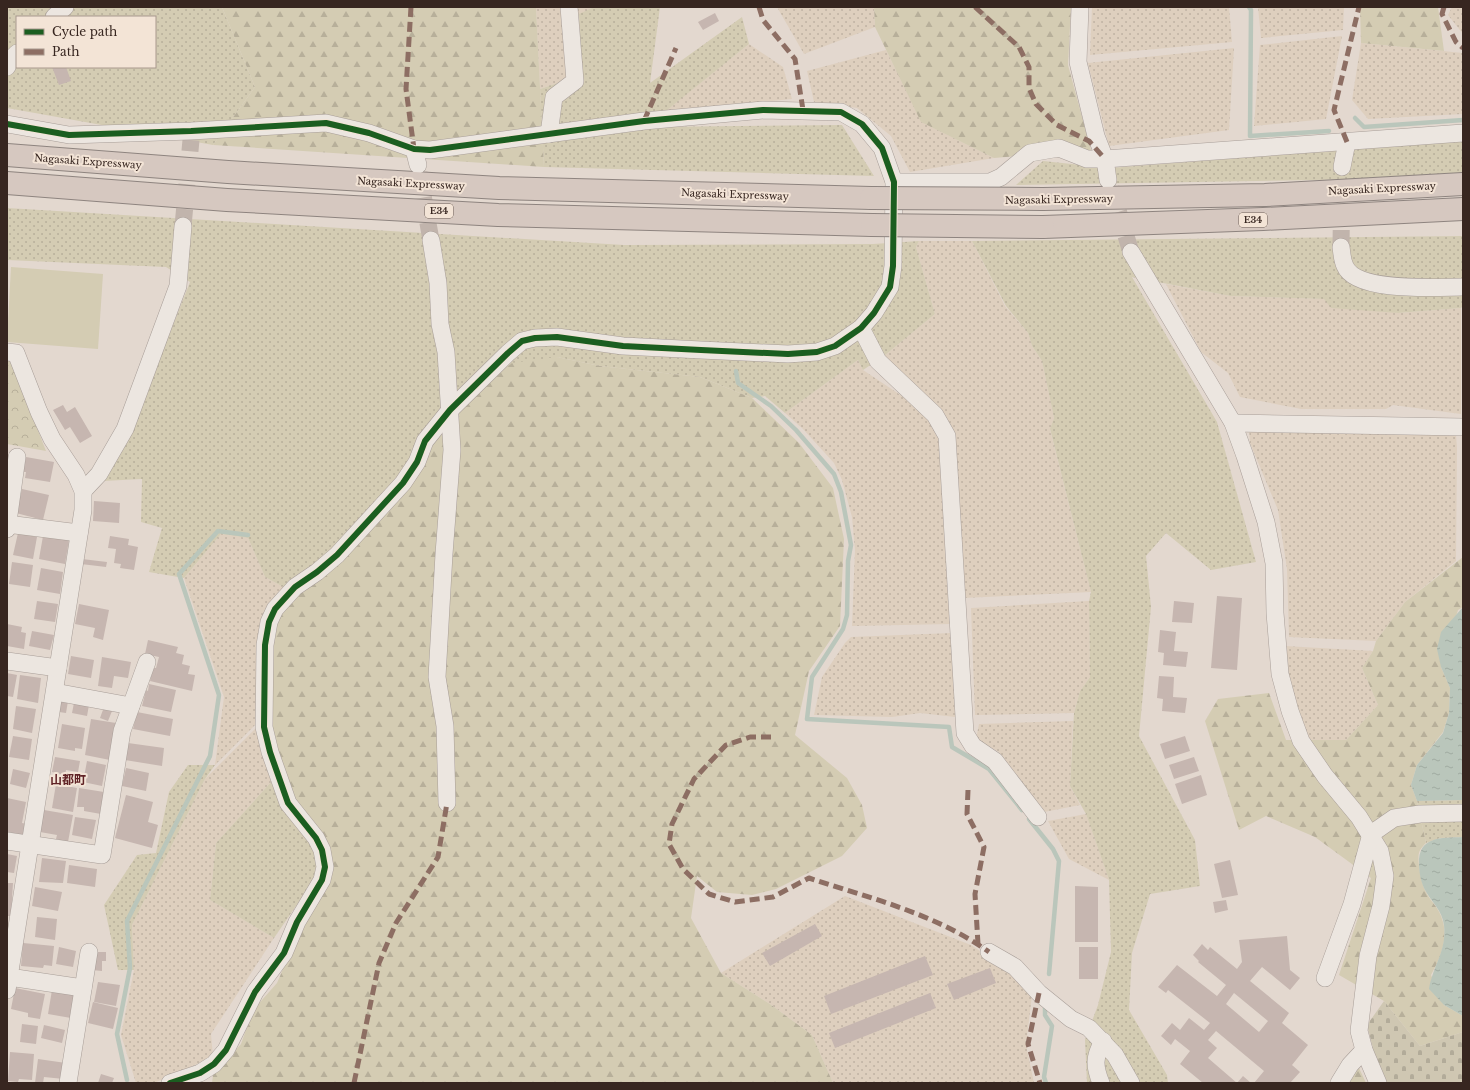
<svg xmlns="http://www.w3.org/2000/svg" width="1470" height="1090" font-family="'Libre Baskerville','Noto Sans JP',serif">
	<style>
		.farmland { fill: url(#farmland-dots) }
		.grass { fill: url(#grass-dots); fill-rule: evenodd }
		.forest { fill: url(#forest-firs) }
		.cemetery { fill: url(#cemetery-stones) }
		.park { fill: url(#park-crowns) }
		.garden { fill: #d4ccb3 }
		.water { fill: url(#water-ripples) }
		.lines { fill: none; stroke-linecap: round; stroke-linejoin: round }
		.stream { stroke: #bac6bb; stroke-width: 4.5 }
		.building { fill: #c6b6b0; fill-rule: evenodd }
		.minor-tunnel { stroke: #c1b4ac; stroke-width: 17; stroke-dasharray: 17 8; stroke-linecap: butt }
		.minor-casing { stroke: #a89e98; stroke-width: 18 }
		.highway-casing { stroke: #8e847f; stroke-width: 24 }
		.minor { stroke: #ece6e0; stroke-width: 17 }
		.highway { stroke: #d6c8c0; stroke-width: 22 }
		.highway-bridge-casing { stroke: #8e847f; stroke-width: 24; stroke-linecap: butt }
		.highway-bridge { stroke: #d6c8c0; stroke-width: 22 }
		.quiet { stroke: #8d6e63; stroke-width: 5; stroke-dasharray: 10 5; stroke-linecap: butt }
		.cycleway-casing { stroke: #f3e4d6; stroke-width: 8 }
		.cycleway { stroke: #1b5e20; stroke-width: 6 }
		.labels { text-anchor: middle; stroke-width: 4; stroke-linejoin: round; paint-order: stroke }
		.shield { fill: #f3e4d6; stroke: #6f5f57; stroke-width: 1 }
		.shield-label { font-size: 9px; font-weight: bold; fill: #372620 }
		.street-label { font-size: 10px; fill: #372620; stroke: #f3e4d6 }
		.quarter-label { font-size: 12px; font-weight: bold; fill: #602326; stroke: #f3e4d6 }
	</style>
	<defs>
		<pattern id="farmland-dots" width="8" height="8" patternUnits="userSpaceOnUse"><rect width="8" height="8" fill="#decfbe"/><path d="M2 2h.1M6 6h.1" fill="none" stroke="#bfb2a3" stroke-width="1.8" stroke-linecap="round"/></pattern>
		<pattern id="grass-dots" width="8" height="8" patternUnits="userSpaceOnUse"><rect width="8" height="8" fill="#d4ccb3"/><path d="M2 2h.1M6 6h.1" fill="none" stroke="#b7af9a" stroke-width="1.8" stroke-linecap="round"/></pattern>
		<pattern id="forest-firs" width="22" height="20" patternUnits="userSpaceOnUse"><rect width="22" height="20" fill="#d4ccb3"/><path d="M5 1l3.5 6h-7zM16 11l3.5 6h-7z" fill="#b7af9a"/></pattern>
		<pattern id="cemetery-stones" width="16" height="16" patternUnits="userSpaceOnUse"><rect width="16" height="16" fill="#cfc7b2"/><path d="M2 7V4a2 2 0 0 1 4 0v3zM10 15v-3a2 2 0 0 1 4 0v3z" fill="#b2ab99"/></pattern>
		<pattern id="park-crowns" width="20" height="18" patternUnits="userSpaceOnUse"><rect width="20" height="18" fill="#d4ccb3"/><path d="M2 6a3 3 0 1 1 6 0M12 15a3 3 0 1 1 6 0" fill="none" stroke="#b7af9a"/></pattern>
		<pattern id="water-ripples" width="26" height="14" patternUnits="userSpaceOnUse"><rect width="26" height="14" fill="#bac6bb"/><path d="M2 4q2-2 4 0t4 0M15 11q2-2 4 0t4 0" fill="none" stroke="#a0aaa0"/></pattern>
	</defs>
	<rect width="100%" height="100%" fill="#e3d8cf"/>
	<g class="farmland">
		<polygon points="536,7 594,7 579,15 581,75 540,89"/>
		<polygon points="777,7 874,7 875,27 804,54"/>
		<polygon points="1092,7 1229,7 1232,42 1090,55"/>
		<polygon points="1258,7 1344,7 1343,30 1261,38"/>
		<polygon points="1452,7 1463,7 1463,34 1448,15"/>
		<polygon points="1342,36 1326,119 1254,126 1260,45"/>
		<polygon points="1361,43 1463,53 1463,114 1368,119 1352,100"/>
		<polygon points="749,44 783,67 792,99 664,112"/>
		<polygon points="1234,48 1229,130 1109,146 1088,63"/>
		<polygon points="886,50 922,122 994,158 910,172 891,136 857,108 814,102 807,71"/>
		<polygon points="919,241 972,241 1005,306 1028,333 1032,346 1042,361 1054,418 1050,430 1091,592 963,598 952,432 884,356 935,314 916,247"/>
		<polygon points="1166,284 1230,296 1324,299 1398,313 1461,308 1461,414 1393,405 1386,409 1301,409 1240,397 1228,373 1201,352"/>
		<polygon points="858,360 863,370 911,402 931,421 941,437 951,624 852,626 855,550 852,517 842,480 834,463 803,429 785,413"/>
		<polygon points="1249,430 1456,434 1457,449 1456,561 1405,602 1376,641 1289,637 1287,569 1278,510 1250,443"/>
		<polygon points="221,534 248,538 265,577 285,588 269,609 256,651 257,723 215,765 224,697 184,578"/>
		<polygon points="1089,601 1090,677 1080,691 1074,713 975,715 971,608"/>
		<polygon points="952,633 955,717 920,713 892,717 814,715 822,677 845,643 851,637"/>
		<polygon points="1285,646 1373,651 1362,668 1378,705 1346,740 1309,740 1290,700"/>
		<polygon points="1073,721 1070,786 1080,805 1044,812 999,752 976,739 979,724"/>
		<polygon points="258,726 271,782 216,843 210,900 274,938 211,1034 213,1057 154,1083 136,1083 121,1035 134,970 132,925 205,779"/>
		<polygon points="1086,814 1109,880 1069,859 1048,821"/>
		<polygon points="845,896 971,945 1013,973 1032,995 1026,1045 1034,1083 833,1083 812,1035 770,1004 721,973"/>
	</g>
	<g class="grass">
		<path d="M7,7H222L255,87L213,145L7,108ZM17,17H155V67H17Z"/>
		<polygon points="594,7 660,7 650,83 742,17 749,44 646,127 842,125 874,176 544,167 540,89 581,75 579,14"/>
		<polygon points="1463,141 1463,173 1373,179 1016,185 1043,161 1110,168"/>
		<polygon points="7,208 624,245 873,244 919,241 916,247 935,314 884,356 863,370 858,360 785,413 765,396 752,398 700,377 600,366 557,357 420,469 294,593 265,577 248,538 221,534 184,578 149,572 162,528 141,522 142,479 103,481 169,335 190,282 166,267 7,260"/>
		<polygon points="1463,236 1463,306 1461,308 1398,313 1331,308 1324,299 1230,296 1132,277 1217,422 1256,562 1211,570 1166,533 1146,556 1151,607 1139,736 1195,840 1200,886 1150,894 1132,953 1129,1010 1167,1075 1168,1083 1087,1083 1085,1040 1098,1005 1111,952 1109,880 1086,814 1070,786 1074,713 1080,691 1090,677 1089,601 1091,592 1050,429 1054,418 1042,361 1032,346 1028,333 1006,306 972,241"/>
		<polygon points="188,765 215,765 205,779 132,925 134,970 118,970 104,905 137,855 156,853 169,792"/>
		<polygon points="271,782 318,855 316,877 274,938 210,900 216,843"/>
		<polygon points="1463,800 1463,837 1440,838 1426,843 1417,801"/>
	</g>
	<g class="forest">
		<polygon points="222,7 536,7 544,167 213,145 255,87"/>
		<polygon points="874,7 1071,7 1068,65 1091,150 994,158 921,122 875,27"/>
		<polygon points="1360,7 1438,7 1444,51 1361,43"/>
		<polygon points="557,357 600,366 700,377 752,398 799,443 833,488 844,539 840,626 809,671 795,735 847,778 862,805 867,828 842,856 776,889 752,895 717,892 697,876 691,918 721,973 770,1004 812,1035 833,1083 212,1083 213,1075 241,1044 253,1010 277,983 298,934 331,872 294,799 278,754 269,713 269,656 277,618 294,593 319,576 441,426 512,363"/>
		<path d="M1463,557V607L1458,610L1441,667L1450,688L1449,713L1443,732L1417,765L1411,785L1417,801L1426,843C1424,845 1420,849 1419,853C1417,860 1421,882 1425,890C1430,902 1439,906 1443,922C1448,940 1440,959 1431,975L1444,1005L1463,1016V1032L1420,1046L1384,1001L1339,975L1371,878L1315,837L1266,816L1239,830L1205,721L1218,699L1269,693L1286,740H1346L1378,705L1362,668L1373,651L1376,641L1405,602Z"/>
		<polygon points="1359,1068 1366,1083 1345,1083"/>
	</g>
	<polygon class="cemetery" points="1384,1001 1420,1046 1463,1032 1463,1083 1387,1083 1378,1068 1367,1025"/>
	<polygon class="park" points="7,360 11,361 46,451 7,444"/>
	<polygon class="garden" points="11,267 103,274 98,349 7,342"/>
	<g class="water">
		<polygon points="1463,607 1463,800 1417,801 1411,785 1417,765 1443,733 1449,713 1450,688 1441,667 1437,649 1441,632"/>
		<path d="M1463,837V1016L1444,1005L1429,989C1433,965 1447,951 1444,925C1442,910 1432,903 1425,890C1421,883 1419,872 1419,864C1418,836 1441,838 1463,837Z"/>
	</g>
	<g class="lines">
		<g class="stream">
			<polyline points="1249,7 1251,10 1250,136 1329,131"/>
			<polyline points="1355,118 1364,127 1463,120"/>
			<polyline points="736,371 738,383 771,406 796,430 834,474 841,492 851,545 848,561 847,615 843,629 812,677 807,719 949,727 952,747 989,769 1022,810"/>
			<polyline points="1029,819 1053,849 1059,861 1049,974"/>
			<polyline points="1045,1007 1045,1015 1052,1026 1044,1077 1046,1083"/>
			<polyline points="127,1080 117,1034 130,968 127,921 210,756 219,695 179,574 218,531 248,535"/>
		</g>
	</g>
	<g class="building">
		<polygon points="715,13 719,21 703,30 698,22"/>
		<polygon points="52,67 66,67 71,81 59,85"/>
		<polygon points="63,405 67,412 75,407 92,436 80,443 70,427 65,430 53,410"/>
		<polygon points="26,457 54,462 50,482 25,478 26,472 23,472"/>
		<polygon points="22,489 49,495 43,520 16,513"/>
		<polygon points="94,501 120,503 119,523 93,521"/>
		<polygon points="18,533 37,537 33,559 13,555"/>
		<polygon points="43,536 69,540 65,564 39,559"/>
		<polygon points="110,536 129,539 128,545 138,547 134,570 120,568 121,564 114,563 116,549 108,548"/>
		<polygon points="82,559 107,562 106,567 81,564"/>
		<polygon points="12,562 33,565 30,587 9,584"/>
		<polygon points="41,568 63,572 60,594 37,590"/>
		<polygon points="1217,596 1242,598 1237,670 1211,668"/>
		<polygon points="37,601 58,604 55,622 34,619"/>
		<polygon points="1174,601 1194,603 1192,623 1172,622"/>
		<polygon points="79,604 109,610 103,640 93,637 95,628 75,624"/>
		<polygon points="7,624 22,627 21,632 26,633 24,649 7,646"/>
		<polygon points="1160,630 1176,632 1174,651 1188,652 1186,667 1163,665 1164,653 1158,652"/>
		<polygon points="32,631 54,635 50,650 29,646"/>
		<polygon points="148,640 178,647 176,653 184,655 182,664 190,666 188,674 195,675 192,691 150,681 153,668 156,668 159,657 145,654"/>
		<polygon points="71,656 94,660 91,678 68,674"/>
		<polygon points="102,657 131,662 128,678 114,676 112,688 98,686"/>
		<polygon points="7,673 17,675 13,697 7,696"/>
		<polygon points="20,675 41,678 38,703 17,699"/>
		<polygon points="1159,676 1174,677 1173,697 1187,698 1185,713 1162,711 1163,699 1157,698"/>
		<polygon points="149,684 176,690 171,712 142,706 146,690 148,691"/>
		<polygon points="61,700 68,701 66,713 59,712"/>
		<polygon points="74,703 89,705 87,716 72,713"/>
		<polygon points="16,706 36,709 32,733 13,729"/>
		<polygon points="104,707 112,711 108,721 100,718"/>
		<polygon points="137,712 173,719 170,736 133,729"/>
		<polygon points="91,719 116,723 110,760 85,755"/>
		<polygon points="62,724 85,728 82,749 75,748 75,751 58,748"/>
		<polygon points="13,736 32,739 29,760 9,757"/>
		<polygon points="1185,736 1190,751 1165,759 1160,744"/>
		<polygon points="128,743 164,748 162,766 125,760"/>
		<polygon points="55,757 80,761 78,772 66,770 65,775 52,772"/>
		<polygon points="1194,757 1199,771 1174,779 1169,765"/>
		<polygon points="87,761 106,765 102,786 83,782"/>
		<polygon points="126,768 149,773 146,791 122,786"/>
		<polygon points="13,769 30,773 26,788 10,784"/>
		<polygon points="1201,775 1207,795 1182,804 1175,784"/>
		<polygon points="56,784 77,788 73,812 52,808"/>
		<polygon points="79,788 104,792 101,814 84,811 84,807 77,807"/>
		<polygon points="126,795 153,802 148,822 158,825 152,848 115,838"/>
		<polygon points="7,798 26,802 22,823 27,824 24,835 7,832"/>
		<polygon points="44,810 73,815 68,842 56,839 57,835 40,832"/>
		<polygon points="75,817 96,820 92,839 72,835"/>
		<polygon points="7,854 17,856 14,873 7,872"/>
		<polygon points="42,858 66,861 63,883 39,882"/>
		<polygon points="1230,860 1238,895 1222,898 1214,864"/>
		<polygon points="69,865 97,869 95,887 67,883"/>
		<polygon points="7,883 13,883 11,916 7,916"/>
		<polygon points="1075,886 1098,887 1098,942 1075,942"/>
		<polygon points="35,887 62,892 58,911 32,906"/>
		<polygon points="1226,900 1228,910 1215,913 1213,902"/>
		<polygon points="37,917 57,919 55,940 35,937"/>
		<polygon points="815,924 822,936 770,966 762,953"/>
		<path d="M1287,936L1290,970L1300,978L1290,990L1262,967L1250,981L1289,1013L1282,1023L1308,1045L1292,1065L1300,1072L1290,1083H1254L1264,1071L1216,1031L1208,1040L1217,1048L1208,1058L1237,1083H1203L1180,1064L1190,1051L1175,1039L1171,1045L1161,1036L1172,1023L1180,1030L1189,1018L1204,1030L1210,1023L1168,990L1166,993L1158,987L1177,965L1217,996L1226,985L1198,962L1199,961L1193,955L1202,944L1208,950L1210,947L1237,969L1242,962L1239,940ZM1234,993L1268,1021L1259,1032L1226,1004Z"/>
		<polygon points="23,943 54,946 52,966 44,965 43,968 21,966"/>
		<polygon points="59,947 76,951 73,967 56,964"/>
		<rect x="1079" y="947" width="19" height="32"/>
		<polygon points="93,952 106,952 106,961 102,961 102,971 92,970"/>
		<polygon points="925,956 933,975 831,1014 824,996"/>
		<polygon points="990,968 996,983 954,1000 947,984"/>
		<polygon points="98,982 120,985 116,1006 94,1002"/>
		<polygon points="15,988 45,994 40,1019 28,1017 28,1013 11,1009"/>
		<polygon points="52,990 75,994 71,1018 48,1014"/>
		<polygon points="930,993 936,1008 835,1048 829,1033"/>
		<polygon points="93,1002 118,1008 113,1029 88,1023"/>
		<polygon points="22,1024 38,1026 36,1044 20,1042"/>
		<polygon points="44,1025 65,1030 62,1043 41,1038"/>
		<polygon points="10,1052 34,1054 32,1080 19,1079 18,1082 8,1081"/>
		<polygon points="38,1059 66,1063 64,1079 44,1077 43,1083 35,1083"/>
		<polygon points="101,1074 114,1078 112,1083 98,1083"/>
		<polygon points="1243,1076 1251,1083 1237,1083"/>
	</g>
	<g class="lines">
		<g class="minor-tunnel">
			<polyline points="419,173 431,240"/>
			<polyline points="1111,188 1131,252"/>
			<polyline points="183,226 191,140"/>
			<polyline points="1341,247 1342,167"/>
		</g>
		<g class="minor-casing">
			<g id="minor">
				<polyline points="1080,7 1078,62 1096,136 1105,159 1108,180"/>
				<polyline points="54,17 65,7"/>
				<polyline points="7,67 10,60 17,53"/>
				<polyline points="7,124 69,135 191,131 326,123 369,133 414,149 430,150 644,121 763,110 841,112 862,124 882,148 894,182 893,266 890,287 874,313 861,328 835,346 817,352 788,354 701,350 623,346 557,337 535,338 522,341 508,353 450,410 425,441 417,462 403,483 337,555 317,572 295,587 275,609 269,622 265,645 264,727 270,752 288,803 316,838 322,850 325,867 322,880 297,922 284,953 255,992 226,1050 214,1064 200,1073 170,1083"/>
				<polyline points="549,134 554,97 575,81 569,7"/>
				<polyline points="414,149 418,165"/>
				<polyline points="1342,167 1347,142"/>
				<polyline points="894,182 990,182 1001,177 1030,153 1059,148 1087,159 1105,159 1463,133"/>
				<polyline points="431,240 438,283 440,324 446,352 452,450 444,554 437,677 445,726 447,803"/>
				<path d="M1341,247C1342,253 1342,260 1345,266C1356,293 1438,287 1463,287"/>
				<polyline points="1131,252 1233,423 1245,456 1266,522 1274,563 1275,613 1280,674 1290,711 1301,741 1325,776 1359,817 1380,851 1385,876 1381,906 1368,956 1359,1031 1364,1050 1378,1083"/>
				<polyline points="861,328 878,361 935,415 947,436 965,733 973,746 995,761 1038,817"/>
				<polyline points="7,352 16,353 39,412 52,439 76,475 83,491 83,510 7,990"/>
				<polyline points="1233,423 1463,427"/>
				<polyline points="83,491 99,474 125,429 178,286 183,226"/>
				<polyline points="7,524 79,533"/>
				<polyline points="7,529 17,457"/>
				<polyline points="7,661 58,668"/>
				<polyline points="55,692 131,706"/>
				<polyline points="7,841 102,855 122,731 147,662"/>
				<polyline points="989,952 1015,967 1039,993 1071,1019 1089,1028 1115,1055 1131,1083"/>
				<polyline points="9,977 83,988"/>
				<polyline points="1325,978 1352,904 1371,834 1394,818 1420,814 1463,813"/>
				<polyline points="68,1083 89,952"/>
				<path d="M1101,1083C1094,1066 1094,1057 1103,1041"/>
				<polyline points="1339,1083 1350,1065 1364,1050"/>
			</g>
		</g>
		<g class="highway-casing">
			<g id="highway">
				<polyline points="7,155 228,172 499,188 871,198"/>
				<polyline points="7,183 227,200 498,215 872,225"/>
				<polyline points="1043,199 1265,195 1463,184"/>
				<polyline points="1043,227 1263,219 1463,209"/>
			</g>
		</g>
		<use href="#minor" class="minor"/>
		<use href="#highway" class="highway"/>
		<g class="highway-bridge-casing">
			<g id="highway-bridge">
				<polyline points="871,198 1043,199"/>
				<polyline points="872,225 1043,227"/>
			</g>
		</g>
		<use href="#highway-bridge" class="highway-bridge"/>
		<g class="quiet">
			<polyline points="411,7 406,89 414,149"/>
			<polyline points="759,7 763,20 795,59 803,110"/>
			<polyline points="975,7 1019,47 1029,67 1029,88 1036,104 1057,125 1089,141 1105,159"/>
			<polyline points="1444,7 1442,14 1456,42 1463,48"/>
			<polyline points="644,121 676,48"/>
			<polyline points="1347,142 1334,110 1359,7"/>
			<path d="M771,737H750L726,745L694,779L672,824L669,844L683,869L709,894L735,902L773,897L809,878C870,898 936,914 989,952"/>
			<polyline points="968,790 967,814 984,847 975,894 978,944"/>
			<polyline points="1039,993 1028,1044 1040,1083"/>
			<polyline points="354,1083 379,963 396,923 438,857 447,803"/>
		</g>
		<g class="cycleway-casing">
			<polyline id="cycleway" points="7,124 69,135 191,131 326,123 369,133 414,149 430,150 644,121 763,110 841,112 862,124 882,148 894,182 893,266 890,287 874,313 861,328 835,346 817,352 788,354 701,350 623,346 557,337 535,338 522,341 508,353 450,410 425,441 417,462 403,483 337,555 317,572 295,587 275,609 269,622 265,645 264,727 270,752 288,803 316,838 322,850 325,867 322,880 297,922 284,953 255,992 226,1050 214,1064 200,1073 170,1083"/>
		</g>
		<use href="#cycleway" class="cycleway"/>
	</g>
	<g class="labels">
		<g class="shield">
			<rect x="425" y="204" width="28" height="14" rx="3"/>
			<rect x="1239" y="213" width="28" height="14" rx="3"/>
		</g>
		<g class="shield-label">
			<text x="439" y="214">E34</text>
			<text x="1253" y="223">E34</text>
		</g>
		<g class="street-label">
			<text transform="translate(88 161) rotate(4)" y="4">Nagasaki Expressway</text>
			<text transform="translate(411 183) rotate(3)" y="4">Nagasaki Expressway</text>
			<text transform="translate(1382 188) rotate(-3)" y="4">Nagasaki Expressway</text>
			<text transform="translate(735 194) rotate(2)" y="4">Nagasaki Expressway</text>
			<text transform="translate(1059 199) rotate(-1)" y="4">Nagasaki Expressway</text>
		</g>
		<g class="quarter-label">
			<text x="68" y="784">山都町</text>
		</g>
	</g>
	<rect width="1470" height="1090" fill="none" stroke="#372620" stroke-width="16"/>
	<rect x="16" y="16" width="140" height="52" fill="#f3e4d6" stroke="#a8988d"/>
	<rect x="24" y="29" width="20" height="6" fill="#1b5e20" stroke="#a8988d"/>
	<text x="52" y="36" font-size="12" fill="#372620">Cycle path</text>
	<rect x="24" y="49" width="20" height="6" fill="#8d6e63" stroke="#a8988d"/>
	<text x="52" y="56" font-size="12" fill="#372620">Path</text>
</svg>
